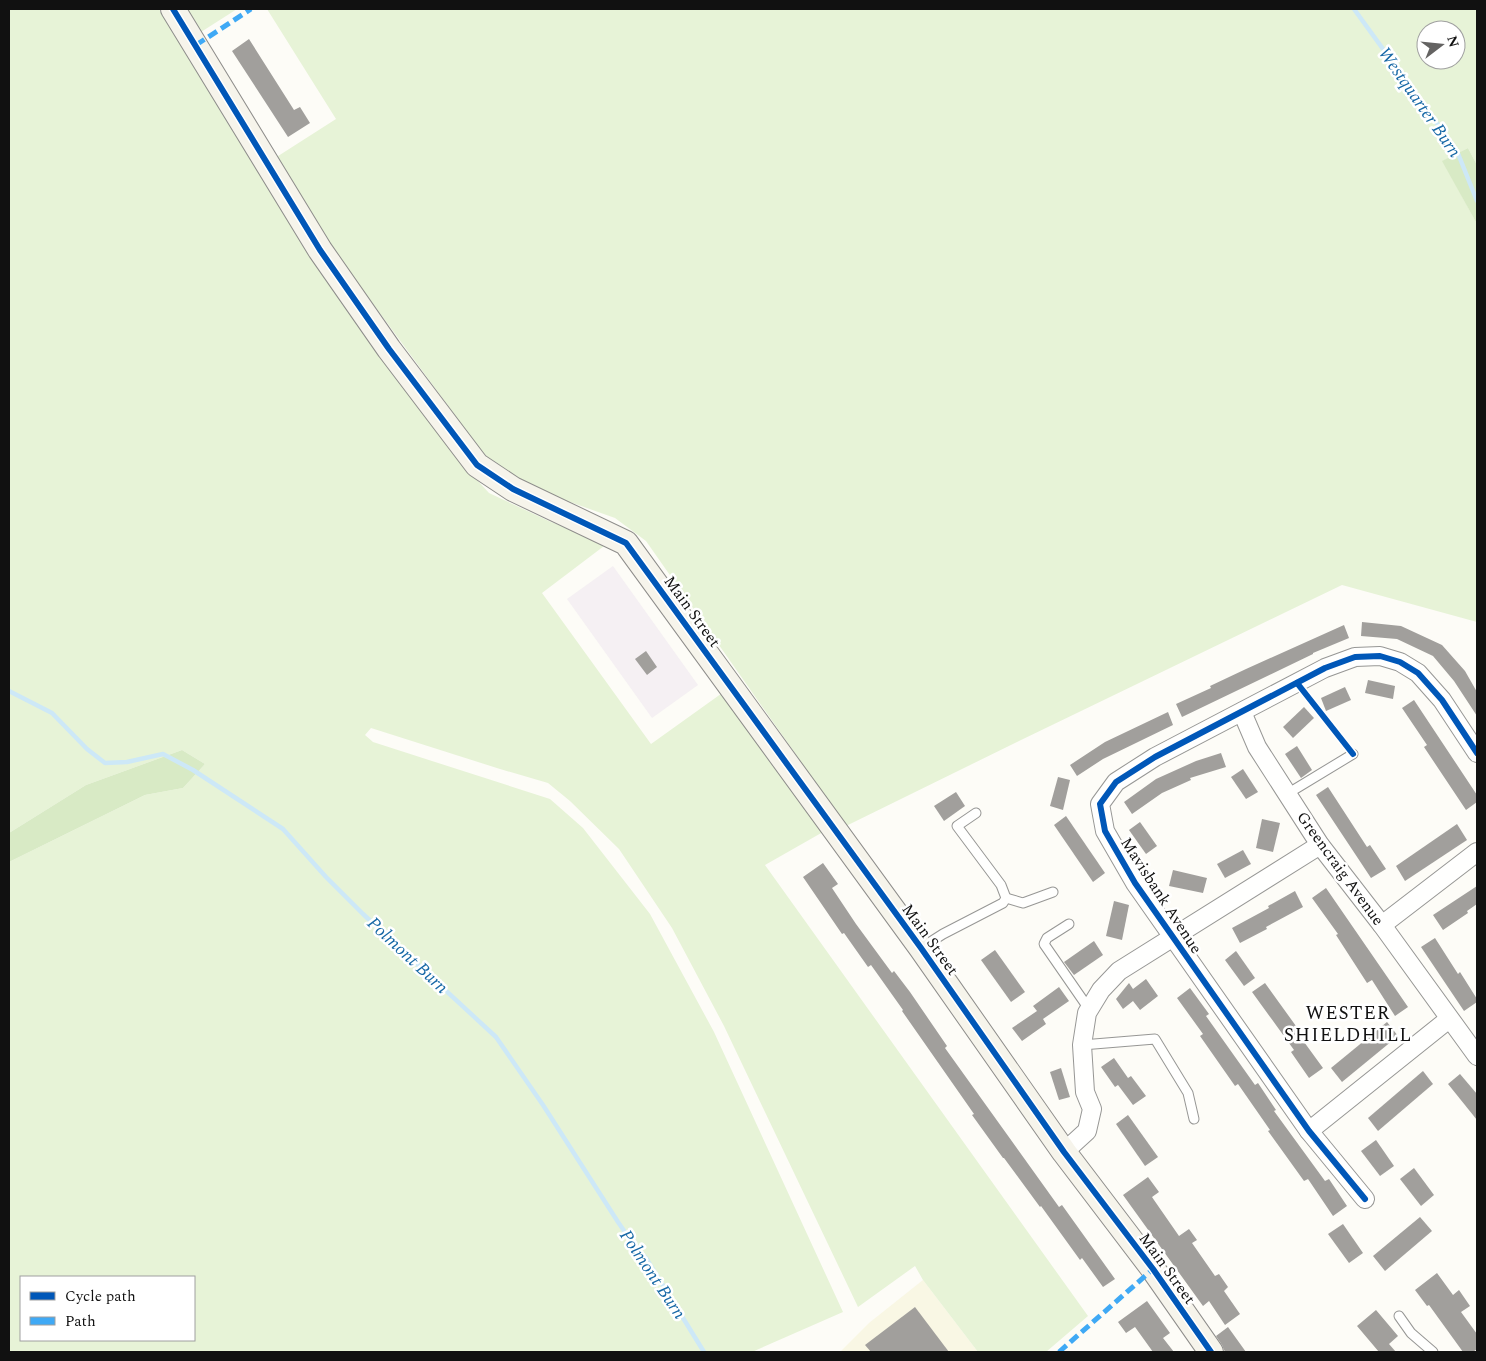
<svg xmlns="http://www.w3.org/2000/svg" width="1486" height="1361" font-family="Spectral,serif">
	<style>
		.industrial { fill: #f5f0f3 }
		.farmland { fill: #f9f7e4 }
		.green { fill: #e7f3d7; fill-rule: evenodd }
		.forest { fill: #d8eac5 }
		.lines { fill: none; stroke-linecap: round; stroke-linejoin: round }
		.stream { stroke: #cde8f7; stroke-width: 4.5 }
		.building { fill: #a19f9c }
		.lane-casing { stroke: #979795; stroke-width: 11 }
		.street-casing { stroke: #979795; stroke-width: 20 }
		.secondary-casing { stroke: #8e8d8b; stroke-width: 26 }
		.lane { stroke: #fffffe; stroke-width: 9 }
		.street { stroke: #fffffe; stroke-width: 18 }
		.secondary { stroke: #f6f4eb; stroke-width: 24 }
		.quiet { stroke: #3fa9f5; stroke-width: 5; stroke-dasharray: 10 5; stroke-linecap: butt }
		.cycleway-casing { stroke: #fff; stroke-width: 9 }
		.cycleway { stroke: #0057b8; stroke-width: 6 }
		.labels { text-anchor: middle; stroke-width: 5; stroke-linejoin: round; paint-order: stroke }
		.street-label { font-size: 16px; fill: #111; stroke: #fff }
		.water-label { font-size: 18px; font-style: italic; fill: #1768a6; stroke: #fff }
		.quarter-label { font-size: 19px; letter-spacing: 1px; fill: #111; stroke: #fff }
	</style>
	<rect width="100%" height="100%" fill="#fdfcf7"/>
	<polygon class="industrial" points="613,566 698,685 652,718 567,599"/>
	<polygon class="farmland" points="923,1280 978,1352 840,1352 869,1323"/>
	<g class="green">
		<path d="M9,9H159L318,267L454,455L489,493L551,522L608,543L542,593L651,744L725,691L823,832L765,865L1088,1316L1046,1352H978L923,1280L915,1266L858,1307L724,1026L672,928L619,849L570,801L548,783L500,769L371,728L365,735L373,742L550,799L583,828L650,914L714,1032L843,1312L752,1352H9V862L145,795L183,788L205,764L182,750L86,785L9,833ZM21,1277H194V1340H21Z"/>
		<polygon points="187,9 237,9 201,32"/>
		<path d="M267,9H1477V165L1468,148L1443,161L1477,224V622L1342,585L1019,741L846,826L646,541L615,518L556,497L516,481L485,456L332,248L275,158L336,119ZM1426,30H1456V60H1426Z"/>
	</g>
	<g class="forest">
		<polygon points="1468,148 1477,165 1477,224 1442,161"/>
		<polygon points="182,750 205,764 183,788 145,795 9,862 9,833 86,785"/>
	</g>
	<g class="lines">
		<g class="stream">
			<polyline points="1354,9 1457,151 1477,201"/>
			<polyline points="9,691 52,713 87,749 105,763 127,762 163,754 193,770 283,829 326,877 363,914 496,1037 543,1105 618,1222 636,1248 646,1258 704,1352"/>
		</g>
	</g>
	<g class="building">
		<polygon points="249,39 294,110 300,107 310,123 288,137 232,51"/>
		<polygon points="1362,622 1401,626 1442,645 1465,671 1477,692 1477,716 1454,681 1433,656 1397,639 1361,636"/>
		<polygon points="1344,625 1349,638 1313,653 1313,654 1182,717 1176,704 1211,688 1210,686 1246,669"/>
		<polygon points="646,651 657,667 647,675 635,659"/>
		<polygon points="1368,680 1395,686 1393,699 1365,693"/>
		<polygon points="1345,687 1351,700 1326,711 1321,698"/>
		<polygon points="1414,700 1477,795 1477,802 1466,810 1424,747 1427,745 1402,708"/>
		<polygon points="1304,707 1314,718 1293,738 1283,727"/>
		<polygon points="1168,712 1173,725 1103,759 1077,776 1070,765 1105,742"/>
		<polygon points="1297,746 1312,770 1301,778 1285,754"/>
		<polygon points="1221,753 1226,767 1190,778 1191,780 1162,793 1132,814 1124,802 1156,779 1196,761"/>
		<polygon points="1243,769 1258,792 1246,799 1231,777"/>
		<polygon points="1058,777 1070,780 1063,810 1050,806"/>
		<polygon points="1328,787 1367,847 1370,845 1386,869 1371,878 1316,795"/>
		<polygon points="956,792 965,806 944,821 934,806"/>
		<polygon points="1066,816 1105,873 1093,882 1054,825"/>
		<polygon points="1262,819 1280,823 1273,852 1256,848"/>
		<polygon points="1140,822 1157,846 1146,854 1129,830"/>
		<polygon points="1457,824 1467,840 1405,881 1396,866"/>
		<polygon points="1243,850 1251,864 1225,878 1217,864"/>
		<polygon points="823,863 838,884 832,888 856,924 892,973 894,971 910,992 947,1046 945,1048 1059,1207 1062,1205 1115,1279 1103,1287 1082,1258 1080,1260 1041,1206 1040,1207 1004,1158 1003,1158 972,1115 974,1114 902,1011 903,1010 871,965 868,967 844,933 842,934 803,877"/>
		<polygon points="1173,870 1207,878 1203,893 1169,886"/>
		<polygon points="1477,886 1477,904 1467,911 1468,913 1443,930 1433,915"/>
		<polygon points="1326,888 1408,1007 1395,1016 1372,980 1367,983 1336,935 1338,934 1312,898"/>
		<polygon points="1295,891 1303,907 1266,927 1267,929 1240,943 1232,928 1269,908 1268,906"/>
		<polygon points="1114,901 1129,905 1122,940 1106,936"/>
		<polygon points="1435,938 1458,974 1460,972 1477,999 1477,1002 1464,1011 1421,947"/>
		<polygon points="1094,941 1103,955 1074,975 1064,962"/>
		<polygon points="995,950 1025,992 1011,1002 981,960"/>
		<polygon points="1236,951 1255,978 1244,986 1225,960"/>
		<polygon points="1146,979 1158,996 1140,1010 1133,1001 1123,1009 1116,999 1129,983 1133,989"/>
		<polygon points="1265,983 1301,1033 1299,1035 1323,1068 1309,1078 1291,1052 1294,1050 1252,992"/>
		<polygon points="1059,987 1069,1001 1043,1019 1046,1024 1022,1041 1012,1028 1037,1011 1033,1006"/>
		<polygon points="1190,988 1209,1014 1206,1016 1255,1085 1258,1083 1276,1110 1274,1111 1325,1181 1329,1179 1347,1206 1333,1216 1308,1179 1304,1181 1268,1131 1270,1130 1238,1084 1235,1086 1200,1036 1203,1034 1177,998"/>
		<polygon points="1387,1022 1398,1036 1342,1082 1331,1068"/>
		<polygon points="1114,1058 1128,1078 1131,1076 1146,1096 1133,1105 1118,1085 1115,1087 1101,1067"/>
		<polygon points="1061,1068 1070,1097 1059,1100 1050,1072"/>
		<polygon points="1423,1071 1433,1084 1378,1131 1368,1118"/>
		<polygon points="1460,1074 1477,1094 1477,1120 1448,1084"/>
		<polygon points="1128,1115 1158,1157 1145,1166 1116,1124"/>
		<polygon points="1376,1140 1394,1166 1380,1176 1361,1151"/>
		<polygon points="1414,1168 1434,1195 1421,1206 1400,1179"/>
		<polygon points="1148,1177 1159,1192 1152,1197 1154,1200 1179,1236 1189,1229 1197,1240 1192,1243 1215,1276 1219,1274 1228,1287 1224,1291 1240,1314 1225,1325 1209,1301 1203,1306 1123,1195"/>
		<polygon points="1420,1217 1432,1231 1385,1271 1373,1256"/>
		<polygon points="1343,1224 1363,1253 1349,1263 1328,1234"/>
		<polygon points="1437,1273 1453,1295 1459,1290 1470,1306 1461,1312 1477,1334 1477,1349 1473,1352 1463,1352 1429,1305 1427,1306 1415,1290"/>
		<polygon points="1147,1301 1170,1333 1163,1338 1174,1352 1153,1352 1135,1327 1126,1333 1118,1322"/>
		<polygon points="915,1307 949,1352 871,1352 865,1345"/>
		<polygon points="1376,1310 1398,1336 1389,1344 1396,1352 1379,1352 1357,1326"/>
		<polygon points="1228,1327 1246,1352 1225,1352 1222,1345 1216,1336"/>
	</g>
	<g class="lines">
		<g class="lane-casing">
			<g id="lane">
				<polyline points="1287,794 1353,754"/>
				<polyline points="1006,898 1023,903 1053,892"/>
				<polyline points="1069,924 1047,938 1044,944 1089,1009"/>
				<polyline points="921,948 943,934 1003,903 1006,898 1001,885 957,826 976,813"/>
				<polyline points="1082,1045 1155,1039 1188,1093 1194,1119"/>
				<polyline points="1399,1316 1411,1333 1433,1352"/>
			</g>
		</g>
		<g class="street-casing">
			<g id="street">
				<polyline points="1242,712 1257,747 1320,845 1382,925 1477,1056"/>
				<polyline points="1382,925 1477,852"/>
				<polyline points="1309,1131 1449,1019"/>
				<polyline points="1064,1152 1087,1131 1092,1109 1085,1092 1082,1045 1087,1013 1101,990 1119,971 1320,845"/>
				<polyline points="1365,1199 1309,1131 1135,883 1105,831 1100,804 1116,782 1155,757 1325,668 1355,657 1380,656 1400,662 1418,673 1442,700 1477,753"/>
			</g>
		</g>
		<g class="secondary-casing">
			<polyline id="secondary" points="173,9 320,250 389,349 477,465 513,489 626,543 921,948 1064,1152 1153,1269 1211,1352"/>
		</g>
		<use href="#lane" class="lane"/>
		<use href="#street" class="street"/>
		<use href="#secondary" class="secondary"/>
		<g class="quiet">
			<polyline points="196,45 251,9"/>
			<polyline points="1059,1352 1153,1269"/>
		</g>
		<g class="cycleway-casing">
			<g id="cycleway">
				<polyline points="173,9 320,250 389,349 477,465 513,489 626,543 921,948 1064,1152 1153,1269 1211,1352"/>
				<polyline points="1297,683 1353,754"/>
				<polyline points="1365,1199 1309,1131 1135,883 1105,831 1100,804 1116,782 1155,757 1325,668 1355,657 1380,656 1400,662 1418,673 1442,700 1477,753"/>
			</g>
		</g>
		<use href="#cycleway" class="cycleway"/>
	</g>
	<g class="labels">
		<g class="street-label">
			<text transform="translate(693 611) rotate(54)" y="6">Main Street</text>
			<text transform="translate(1341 868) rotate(54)" y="6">Greencraig Avenue</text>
			<text transform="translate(1162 895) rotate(57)" y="6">Mavisbank Avenue</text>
			<text transform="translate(931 939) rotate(54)" y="6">Main Street</text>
			<text transform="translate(1168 1268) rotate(54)" y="6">Main Street</text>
		</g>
		<g class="water-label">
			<text transform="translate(1420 102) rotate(55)" y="6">Westquarter Burn</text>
			<text transform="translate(408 955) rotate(43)" y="6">Polmont Burn</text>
			<text transform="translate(653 1274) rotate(56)" y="6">Polmont Burn</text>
		</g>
		<g class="quarter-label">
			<text x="1348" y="1019">WESTER<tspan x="1348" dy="22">SHIELDHILL</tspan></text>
		</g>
	</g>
	<rect width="1486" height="1361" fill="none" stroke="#111111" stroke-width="20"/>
	<rect x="20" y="1276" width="175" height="65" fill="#ffffff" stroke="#a0a0a0"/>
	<rect x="30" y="1292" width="25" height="8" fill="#0057b8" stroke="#a0a0a0"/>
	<text x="65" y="1301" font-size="15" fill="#111111">Cycle path</text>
	<rect x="30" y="1317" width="25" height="8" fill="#3fa9f5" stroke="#a0a0a0"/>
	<text x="65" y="1326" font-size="15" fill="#111111">Path</text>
	<g transform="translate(1441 45) rotate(74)"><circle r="24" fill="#ffffff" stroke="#a0a0a0"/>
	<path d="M0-4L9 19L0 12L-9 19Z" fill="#646362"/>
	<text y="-8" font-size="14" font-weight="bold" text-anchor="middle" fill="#111111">N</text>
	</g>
</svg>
